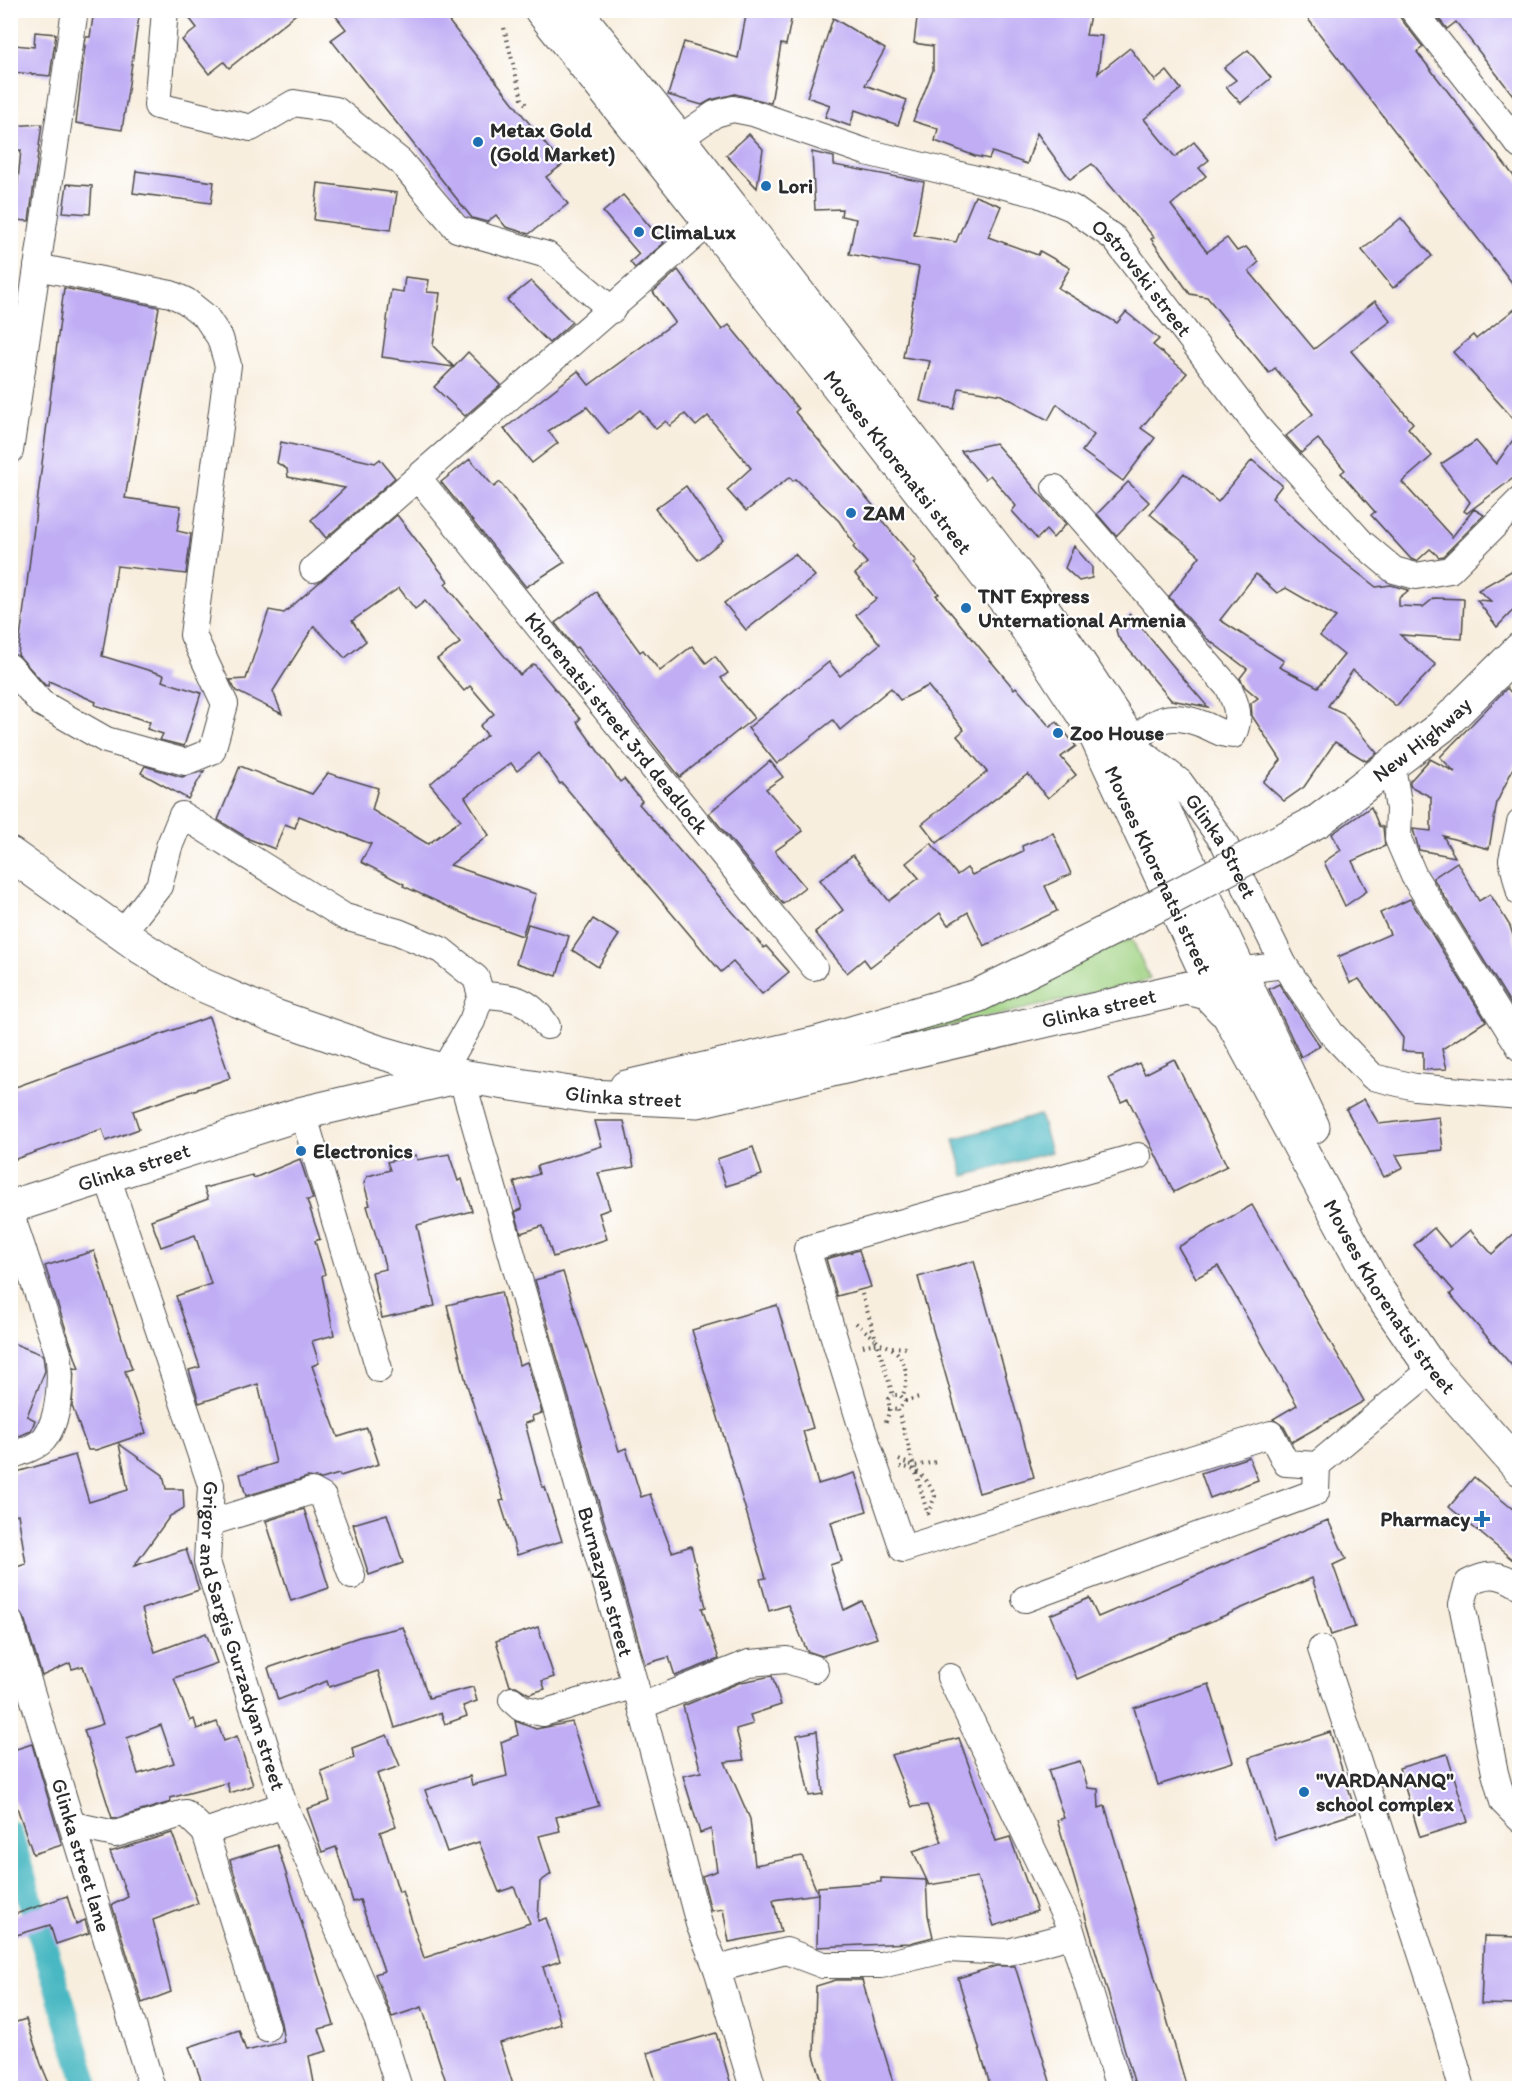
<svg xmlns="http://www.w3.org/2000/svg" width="1530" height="2099" font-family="Itim,sans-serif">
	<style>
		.green { fill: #9ed180; stroke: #647e56; stroke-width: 1.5 }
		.water { fill: #49b8c2; stroke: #3a7276; stroke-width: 1.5 }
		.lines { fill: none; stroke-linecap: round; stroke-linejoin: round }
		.canal { stroke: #49b8c2; stroke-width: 26 }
		.building { fill: #c0adf4; fill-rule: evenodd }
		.minor-casing { stroke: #4a4846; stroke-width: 28 }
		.major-casing { stroke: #4a4846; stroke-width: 35 }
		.path { stroke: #4a4846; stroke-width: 4; stroke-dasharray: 1.5 4.5; stroke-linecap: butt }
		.minor { stroke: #fff; stroke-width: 26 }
		.major { stroke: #fff; stroke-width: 33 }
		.major-bridge-casing { stroke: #4a4846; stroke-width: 35; stroke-linecap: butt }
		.major-bridge { stroke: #fff; stroke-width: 33 }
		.poi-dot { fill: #1f6fb2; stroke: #fff; stroke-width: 2 }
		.labels { text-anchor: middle; stroke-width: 4.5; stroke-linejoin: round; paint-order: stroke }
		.poi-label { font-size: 21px; font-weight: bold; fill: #2b2b2b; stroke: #fff; text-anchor: start }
		.street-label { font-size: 21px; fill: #2b2b2b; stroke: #fff }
	</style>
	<rect width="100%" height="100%" fill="#fff"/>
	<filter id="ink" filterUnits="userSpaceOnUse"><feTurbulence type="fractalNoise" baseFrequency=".0167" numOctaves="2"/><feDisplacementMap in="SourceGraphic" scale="12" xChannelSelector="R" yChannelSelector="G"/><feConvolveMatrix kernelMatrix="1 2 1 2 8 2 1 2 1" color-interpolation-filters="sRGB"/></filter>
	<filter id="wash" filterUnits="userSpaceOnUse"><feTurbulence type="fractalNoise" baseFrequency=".008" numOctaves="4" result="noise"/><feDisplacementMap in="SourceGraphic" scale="24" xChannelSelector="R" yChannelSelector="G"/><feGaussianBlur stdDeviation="1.35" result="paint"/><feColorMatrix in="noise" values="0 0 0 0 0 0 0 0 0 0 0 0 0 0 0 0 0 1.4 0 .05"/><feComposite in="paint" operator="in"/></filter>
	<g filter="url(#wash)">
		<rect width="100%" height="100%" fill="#f8eede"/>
		<polygon class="green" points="1132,939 1150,979 1134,984 761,1069"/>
		<polygon class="water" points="1040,1115 1051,1152 964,1176 954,1139"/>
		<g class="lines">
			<polyline class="canal" points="10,1834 88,2088"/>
		</g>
		<g id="blocks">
			<g class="building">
				<polygon points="94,10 140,10 122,130 76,123 86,37 90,37"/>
				<polygon points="183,10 301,10 229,68 224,62 209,74 182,40 197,28"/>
				<polygon points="331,10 440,10 562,165 546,177 568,204 529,234 506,227 496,215 487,222 472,218 331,40 346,29"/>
				<polygon points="747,10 793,10 786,45 781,44 771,103 735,94 711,100 702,105 668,95 684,42 738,58"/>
				<polygon points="918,10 1091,10 1086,35 1102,36 1098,73 1130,48 1155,81 1167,71 1181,89 1144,119 1175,157 1194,142 1209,160 1199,168 1206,176 1171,205 1207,252 1227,238 1237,251 1246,247 1259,262 1249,271 1314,349 1375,301 1391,321 1351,351 1413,423 1408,428 1432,456 1402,482 1452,537 1474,509 1484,515 1443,556 1439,557 1430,549 1417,561 1411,559 1371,515 1375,512 1341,473 1345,470 1318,439 1301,453 1286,436 1313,414 1275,368 1269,373 1207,297 1190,294 1151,239 1154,237 1092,164 1070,179 1037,133 1027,164 992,152 989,159 975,156 935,141 938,129 913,121 933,70 933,46 914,43"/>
				<polygon points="1301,10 1398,10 1401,19 1423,47 1417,52 1520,184 1520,293"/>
				<polygon points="1432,10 1520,10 1520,104 1456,22 1447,29"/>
				<polygon points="833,18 885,49 865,85 907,100 898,125 855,110 850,126 825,117 830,105 807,97"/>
				<polygon points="35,32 56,34 50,76 12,72 15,45 34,47"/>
				<polygon points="1248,50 1271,78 1241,103 1226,87 1236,80 1224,68"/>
				<polygon points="42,124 29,221 14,220 21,150 10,151 10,126"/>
				<polygon points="749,134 763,149 757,188 726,155"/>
				<polygon points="812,152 834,157 834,165 924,182 914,235 956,242 975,196 1001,206 988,237 1038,255 1040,251 1070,268 1058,288 1117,323 1126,312 1159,339 1153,345 1187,373 1141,428 1155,438 1123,481 1082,451 1094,435 1057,404 1048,420 1002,395 959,388 954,409 920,401 930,361 903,357 919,267 849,254 856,219 841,216 842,209 815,210"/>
				<polygon points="136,171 214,182 211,203 133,193"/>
				<polygon points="318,183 397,193 391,230 314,220"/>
				<polygon points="67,184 92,186 90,214 63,212"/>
				<polygon points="623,195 664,243 635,268 630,262 639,254 603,212"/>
				<polygon points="1401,218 1432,256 1393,288 1362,250"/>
				<polygon points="678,270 722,330 729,325 798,409 795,412 881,515 879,517 916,561 913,563 939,594 936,595 1014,689 1016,687 1050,727 1057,722 1076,746 1061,757 1076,775 1048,798 1028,774 937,843 922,824 987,772 957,736 964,730 928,686 900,700 891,688 840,730 833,720 777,764 748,728 829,662 840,676 880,644 856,615 876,599 855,574 867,563 853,547 855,545 839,521 796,479 793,481 790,477 746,511 727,490 751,468 708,416 696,426 685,414 670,426 666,421 656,429 640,410 609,434 587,407 548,431 558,443 532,463 504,429 578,371 589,385 675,322 653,292"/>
				<polygon points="405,277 429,280 427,292 440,293 433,346 454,367 468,352 501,385 465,416 434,387 454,367 382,357 391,290 403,292"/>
				<polygon points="531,281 572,322 549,343 507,300"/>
				<polygon points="64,288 159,307 125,498 181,506 177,531 191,534 186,574 117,566 102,656 164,675 162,681 201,693 184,746 160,740 163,734 147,729 150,722 95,705 96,702 49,681 48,686 45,685 18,655"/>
				<polygon points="1520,305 1520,426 1453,352 1473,335 1476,339"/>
				<polygon points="1520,430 1520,473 1467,513 1464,511 1470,502 1441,464 1476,441 1496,464"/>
				<polygon points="281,442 375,463 380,459 395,478 326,538 311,520 345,488 288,477 287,469 277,463"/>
				<polygon points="995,443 1066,524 1053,538 1046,530 1037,539 1012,511 1016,506 990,475 985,479 961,451"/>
				<polygon points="470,459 494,487 500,482 565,562 526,587 441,482"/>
				<path d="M1252,460L1282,485L1272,498L1331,552L1376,587L1391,585L1409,590L1399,598V606L1423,607L1434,598L1464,599L1462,639L1400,635L1436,665L1396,706L1353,670L1328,706L1343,713L1377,753L1366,761L1335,742L1304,787L1284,801L1263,782L1281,760L1252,716L1251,703L1258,698L1245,687L1240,678L1247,669L1206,638L1169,597L1200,556L1150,514L1184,473L1218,502ZM1256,574L1277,593L1286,588L1336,617L1320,636L1344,655L1318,687L1279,667L1284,661L1220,620Z"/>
				<polygon points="1128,482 1149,502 1116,536 1097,514"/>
				<polygon points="686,486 723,540 698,560 655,509"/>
				<polygon points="397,515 448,581 445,584 520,675 534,664 580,719 577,722 620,782 624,779 642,801 639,804 679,850 764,948 766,946 789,972 762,994 733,962 721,972 562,783 560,784 539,753 517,771 511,763 465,797 489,835 450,865 536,894 522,936 475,919 403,886 404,884 361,862 371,844 299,816 295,828 285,824 275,849 249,839 218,820 240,766 312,794 328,773 378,788 372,810 428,844 461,820 430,784 487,735 480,726 494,714 470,686 464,691 437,659 460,643 425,601 415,609 399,588 352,621 366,641 345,658 314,626 273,691 282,714 236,691 230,680 246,679 269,610 284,613"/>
				<polygon points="1074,546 1092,567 1092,578 1079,581 1065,568"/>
				<polygon points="795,554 815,576 746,630 724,603"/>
				<polygon points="1520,566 1520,603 1497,627 1477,600 1491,601 1478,590"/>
				<polygon points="596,592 640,652 643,650 660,671 692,646 706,663 715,656 728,673 721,678 754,718 680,777 577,647 575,648 555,623"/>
				<polygon points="1130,614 1189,685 1208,707 1171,700 1118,637 1116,630"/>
				<polygon points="1507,688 1520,703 1520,754 1497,802 1489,849 1443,836 1455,857 1419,850 1413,829 1431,831 1431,797 1410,786 1410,781 1430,759 1455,772 1440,757"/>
				<polygon points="770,761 783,777 766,789 803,831 775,851 805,887 783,904 709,813"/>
				<polygon points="145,766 182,777 204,771 188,799 141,773"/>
				<polygon points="1371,807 1379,826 1383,827 1385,846 1352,861 1367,891 1345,906 1324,862 1341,850 1332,834"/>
				<polygon points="1053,833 1071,874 1045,886 1057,911 984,946 968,912 948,925 940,913 870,967 864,959 847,973 815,932 843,910 820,880 853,855 889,901 919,878 906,863 931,843 957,875 967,868 972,875 1023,851 1022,846"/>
				<polygon points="1457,862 1479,901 1490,894 1510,926 1520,956 1520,1019 1433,878"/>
				<polygon points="1410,899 1486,1021 1442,1049 1447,1069 1423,1070 1423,1052 1402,1051 1403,1038 1359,979 1350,983 1338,957 1390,934 1380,913"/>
				<polygon points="593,919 619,935 598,967 572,950"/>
				<polygon points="528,924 569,936 557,976 516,963"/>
				<polygon points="1279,984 1320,1046 1301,1057 1269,989"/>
				<polygon points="209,1017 230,1078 133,1111 139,1129 106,1141 102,1129 10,1161 10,1089"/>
				<polygon points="1174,1059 1227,1166 1174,1192 1128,1099 1121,1102 1109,1078 1139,1063 1145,1074"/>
				<polygon points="1364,1099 1379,1124 1439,1117 1443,1150 1396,1155 1403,1167 1384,1177 1346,1109"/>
				<polygon points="595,1121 624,1121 634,1167 598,1173 610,1209 599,1213 607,1239 553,1257 543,1226 521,1233 515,1212 522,1209 514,1182 539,1174 537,1166 602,1146"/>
				<polygon points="753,1147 762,1175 726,1186 717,1159"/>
				<polygon points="449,1154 458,1181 462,1179 472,1211 417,1225 435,1306 382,1318 372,1272 386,1269 367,1206 370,1205 364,1184 365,1180 368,1176 390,1170 387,1162 416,1155 417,1160"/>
				<polygon points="300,1159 313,1199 307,1200 320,1239 315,1241 325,1274 322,1276 334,1335 312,1341 319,1363 312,1366 338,1437 367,1428 379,1464 340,1476 339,1474 322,1479 308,1477 246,1496 240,1474 276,1463 258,1384 199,1403 189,1370 200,1367 176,1296 211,1284 195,1235 161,1247 151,1220 208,1199 204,1188 252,1175 254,1178"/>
				<polygon points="1252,1205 1364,1401 1292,1442 1284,1427 1273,1419 1297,1405 1218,1266 1196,1278 1178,1247"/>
				<polygon points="1434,1228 1450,1247 1470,1230 1492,1254 1520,1228 1520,1375 1450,1294 1454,1291 1414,1245"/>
				<polygon points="859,1250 871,1287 837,1296 826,1259"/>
				<polygon points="94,1251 132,1369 125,1371 146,1433 96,1450 88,1450 72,1406 74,1368 79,1369 45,1266"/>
				<polygon points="974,1261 1034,1477 979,1493 918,1277"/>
				<polygon points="563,1272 619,1451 626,1448 641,1497 650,1494 672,1552 691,1546 706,1607 702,1608 719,1659 675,1676 669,1657 645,1664 535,1280"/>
				<polygon points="501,1292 519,1365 527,1362 542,1413 532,1416 533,1421 525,1423 542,1487 545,1487 562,1541 517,1555 500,1501 504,1500 466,1382 447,1305"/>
				<polygon points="777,1305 813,1428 803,1431 818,1484 855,1473 867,1511 831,1522 842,1561 830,1565 844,1610 862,1601 877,1638 822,1656 807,1651 788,1605 769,1611 760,1579 766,1578 692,1330"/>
				<polygon points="10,1342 43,1355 45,1371 27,1416 35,1420 31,1431 10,1440"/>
				<path d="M119,1444L163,1475L166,1489H183L184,1508L170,1516L134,1566L186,1549L199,1590L142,1609L155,1652L206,1633L217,1663L174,1678L190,1721L194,1719L197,1729L217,1722L224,1741L237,1736L253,1785L230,1793L227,1783L170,1798L171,1802L114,1819L112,1818L84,1730L103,1724L83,1666L72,1669L70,1663L42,1676L24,1618L14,1608L10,1597V1569L26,1564L18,1514L10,1516V1474L75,1455L89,1502L128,1490ZM161,1725L174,1763L138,1774L127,1738Z"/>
				<polygon points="1249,1457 1258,1480 1210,1498 1201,1473"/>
				<polygon points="1474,1477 1520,1515 1520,1566 1449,1507"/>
				<polygon points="304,1509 329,1588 291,1601 266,1521"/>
				<polygon points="387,1514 403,1563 369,1575 353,1524"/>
				<polygon points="1328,1520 1346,1559 1333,1565 1355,1627 1331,1635 1312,1578 1077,1679 1050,1615 1089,1598 1098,1617"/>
				<polygon points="403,1627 429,1698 473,1687 477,1701 463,1706 467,1716 445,1724 441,1713 395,1728 378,1671 329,1687 327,1681 278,1700 268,1668 359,1637"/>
				<polygon points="538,1627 554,1677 542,1681 545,1689 529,1694 516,1686 510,1686 496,1641"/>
				<polygon points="772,1676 781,1705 750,1715 753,1724 736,1729 744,1760 725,1762 750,1819 755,1865 802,1856 818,1894 773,1900 781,1932 729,1942 723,1909 711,1911 702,1876 717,1871 711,1829 700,1833 683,1776 701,1772 683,1706 741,1682"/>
				<polygon points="1209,1684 1233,1762 1158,1785 1134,1708"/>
				<polygon points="515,1721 536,1729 572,1722 599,1806 556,1817 560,1831 539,1836 551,1874 540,1882 538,1921 546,1918 560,1961 543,1967 561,2024 500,2043 514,2088 448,2088 422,2007 392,2017 375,1974 384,1971 360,1900 353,1902 336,1847 322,1852 307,1809 330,1801 321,1771 354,1758 352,1748 387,1735 400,1766 377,1774 396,1826 380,1832 399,1892 402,1891 424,1958 530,1923 514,1887 499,1892 479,1842 447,1852 425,1790 470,1776 472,1785 507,1776 501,1742 518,1735"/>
				<polygon points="817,1731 823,1794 809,1796 797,1735"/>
				<polygon points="1330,1732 1356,1813 1275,1839 1249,1758"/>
				<polygon points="959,1738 996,1841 1010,1837 1037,1911 994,1926 977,1877 929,1885 913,1851 942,1842 927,1805 912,1807 891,1755"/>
				<polygon points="32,1744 62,1845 33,1854 10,1787 10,1751"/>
				<polygon points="1447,1754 1468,1822 1420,1837 1399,1768"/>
				<polygon points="1080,1761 1088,1788 1098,1789 1099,1808 1105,1806 1187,2088 1136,2088 1057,1820 1064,1818 1048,1770"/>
				<polygon points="172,1833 198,1903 153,1920 171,1992 142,2003 112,1905 128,1897 110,1852"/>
				<polygon points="277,1845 334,2025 319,2029 327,2051 309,2056 315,2088 204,2088 189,2047 239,2030 246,2051 284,2042 281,2023 230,1860"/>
				<polygon points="881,1878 926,1880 928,1915 933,1937 910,1943 817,1947 818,1887 881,1882"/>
				<polygon points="67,1896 76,1924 85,1920 89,1933 56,1944 50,1925 10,1937 10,1916"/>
				<polygon points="1484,1936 1520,1937 1520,2005 1481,2004"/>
				<polygon points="996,1966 1015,1966 1052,2088 991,2088 958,1978"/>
				<polygon points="836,1980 862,1980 895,2088 824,2088 814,2055 816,1986"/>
				<polygon points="26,2019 41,2064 51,2088 10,2088 10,2024"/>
				<polygon points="716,2033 732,2088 658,2088 647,2053"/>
			</g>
		</g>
	</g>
	<g filter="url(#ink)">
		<use href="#blocks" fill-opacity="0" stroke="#4a4846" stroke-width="1.5"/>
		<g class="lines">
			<g class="minor-casing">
				<g id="minor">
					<polyline points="165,10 157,106 251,128 294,103 336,110 401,162 457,229 547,255 612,310"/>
					<polyline points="1413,10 1520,146"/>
					<path id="s1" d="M664,149L715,114L733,109L753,113L866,152L1038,194L1072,208L1114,238L1260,430L1362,543L1394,570L1416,576L1450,570L1520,500"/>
					<polyline points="10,451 75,10"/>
					<path id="s2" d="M419,479L814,967"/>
					<path id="s3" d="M1055,488L1229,688C1237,706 1241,717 1233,735C1221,735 1213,728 1202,724C1171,712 1151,717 1134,746L1180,782L1224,843L1284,965L1331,1033L1373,1077L1415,1087L1520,1096"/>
					<polyline points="313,569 710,222"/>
					<polyline points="10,667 41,703 106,740 185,762 212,751 225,704 193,635 228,365 220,338 206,317 186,301 171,294 37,267"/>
					<polyline points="1392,766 1399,809 1398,839 1414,876 1520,1048"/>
					<polyline points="1520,823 1512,860 1520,893"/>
					<polyline points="122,933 159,886 169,847 182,815 345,917 398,932 441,950 476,978 481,995 472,1021 443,1071"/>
					<polyline points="1222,973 1284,965"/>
					<path d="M481,995C511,996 529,998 547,1026"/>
					<path id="s4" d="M461,1076L641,1706L699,1924L717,1969L753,2088"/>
					<polyline points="303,1113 379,1369"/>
					<polyline points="1138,1156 807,1249 859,1419 903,1549 1271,1434 1286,1463 1317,1465"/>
					<path id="s5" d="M107,1176L211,1485L207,1562L284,1805L377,2019L399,2088"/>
					<path d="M10,1212L58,1353C62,1377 60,1419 44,1439C36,1448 21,1452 10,1456"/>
					<polyline points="209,1523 312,1491 323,1497 352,1576"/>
					<path d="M1520,1586C1499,1573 1489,1572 1468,1583L1462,1604L1495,1773L1503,1802L1520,1819"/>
					<polyline points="1025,1599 1316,1492 1317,1465 1432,1369"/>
					<path id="s6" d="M10,1622L152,2088"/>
					<polyline points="1321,1649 1443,2020 1462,2088"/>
					<polyline points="950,1677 1070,1927 1119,2088"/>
					<polyline points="512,1700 521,1708 543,1713 635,1685"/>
					<polyline points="641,1706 749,1663 787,1660 815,1669"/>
					<polyline points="73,1825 115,1834 185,1813 205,1832 284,1805"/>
					<polyline points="205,1832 267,2028"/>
					<polyline points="717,1969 786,1951 823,1965 881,1965 948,1949 1008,1952 1071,1935"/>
				</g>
			</g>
			<g class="major-casing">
				<g id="major">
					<path id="s7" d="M541,10L710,222L1023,623L1093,730L1207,975L1375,1286L1432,1369L1520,1469"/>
					<polyline points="575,10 679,139 1045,611 1134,746 1313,1127"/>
					<path id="s8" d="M1318,821L1441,727L1520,649"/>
					<polyline points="10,854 142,948 200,984 272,1015 376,1051 459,1075"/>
					<polyline points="626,1087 817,1043 977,996 1124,923"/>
					<path id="s9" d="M10,1207L303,1113L461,1076L589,1096L698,1101L1187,988L1207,993L1223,1010"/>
				</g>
			</g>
			<g class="path">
				<polyline points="504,28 522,99 527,106"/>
				<polyline points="862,1294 893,1395 900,1395 905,1401 898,1410 928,1515"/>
				<polyline points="856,1323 875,1339"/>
				<path d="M863,1346C897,1335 915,1369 902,1397"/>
				<polyline points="892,1347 909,1348"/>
				<polyline points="905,1401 919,1397"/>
				<polyline points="888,1409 890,1409 888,1399 893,1395"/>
				<polyline points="886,1422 890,1409 898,1410"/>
				<polyline points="899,1460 914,1466 936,1462"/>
				<path d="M900,1467C919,1467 928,1481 935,1496L928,1514"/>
			</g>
			<use href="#minor" class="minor"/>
			<use href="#major" class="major"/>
			<g class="major-bridge-casing">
				<polyline id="major-bridge" points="1124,923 1318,821"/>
			</g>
			<use href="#major-bridge" class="major-bridge"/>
		</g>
	</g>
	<g class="poi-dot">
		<circle cx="478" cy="142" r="6"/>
		<circle cx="766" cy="186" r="6"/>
		<circle cx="639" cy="232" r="6"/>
		<circle cx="851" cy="513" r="6"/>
		<circle cx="966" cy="608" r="6"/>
		<circle cx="1058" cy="733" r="6"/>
		<circle cx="301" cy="1151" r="6"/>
		<path d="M1479 1510h6v6h6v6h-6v6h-6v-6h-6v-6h6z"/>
		<circle cx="1304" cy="1792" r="6"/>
	</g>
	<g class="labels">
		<g class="poi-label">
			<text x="490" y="137">Metax Gold<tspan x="490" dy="24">(Gold Market)</tspan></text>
			<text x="778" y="193">Lori</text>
			<text x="651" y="239">ClimaLux</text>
			<text x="863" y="520">ZAM</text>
			<text x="978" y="603">TNT Express<tspan x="978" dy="24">Unternational Armenia</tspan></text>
			<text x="1070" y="740">Zoo House</text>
			<text x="313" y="1158">Electronics</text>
			<text x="1470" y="1526" text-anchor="end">Pharmacy</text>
			<text x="1316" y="1787">"VARDANANQ"<tspan x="1316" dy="24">school complex</tspan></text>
		</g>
		<g class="street-label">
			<text dy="7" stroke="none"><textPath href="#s1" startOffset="534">Ostrovski street</textPath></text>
			<text dy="7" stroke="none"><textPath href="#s7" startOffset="576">Movses Khorenatsi street</textPath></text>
			<text dy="7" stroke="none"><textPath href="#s2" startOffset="314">Khorenatsi street 3rd deadlock</textPath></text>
			<text dy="7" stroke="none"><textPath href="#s8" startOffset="132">New Highway</textPath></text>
			<text dy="7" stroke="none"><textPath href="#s3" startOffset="562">Glinka Street</textPath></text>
			<text dy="7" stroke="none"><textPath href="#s7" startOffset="1062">Movses Khorenatsi street</textPath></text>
			<text dy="7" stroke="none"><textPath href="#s9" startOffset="1120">Glinka street</textPath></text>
			<text dy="7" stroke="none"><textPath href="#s9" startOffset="634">Glinka street</textPath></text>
			<text dy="7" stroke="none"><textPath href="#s9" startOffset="130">Glinka street</textPath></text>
			<text dy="7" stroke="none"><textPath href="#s7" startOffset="1548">Movses Khorenatsi street</textPath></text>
			<text dy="7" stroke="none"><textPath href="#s4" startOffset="526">Burnazyan street</textPath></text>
			<text dy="7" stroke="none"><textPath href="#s5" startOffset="482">Grigor and Sargis Gurzadyan street</textPath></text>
			<text dy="7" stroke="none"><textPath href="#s6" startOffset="244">Glinka street lane</textPath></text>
		</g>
	</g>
	<rect width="1530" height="2099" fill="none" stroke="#fff" stroke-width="36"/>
</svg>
